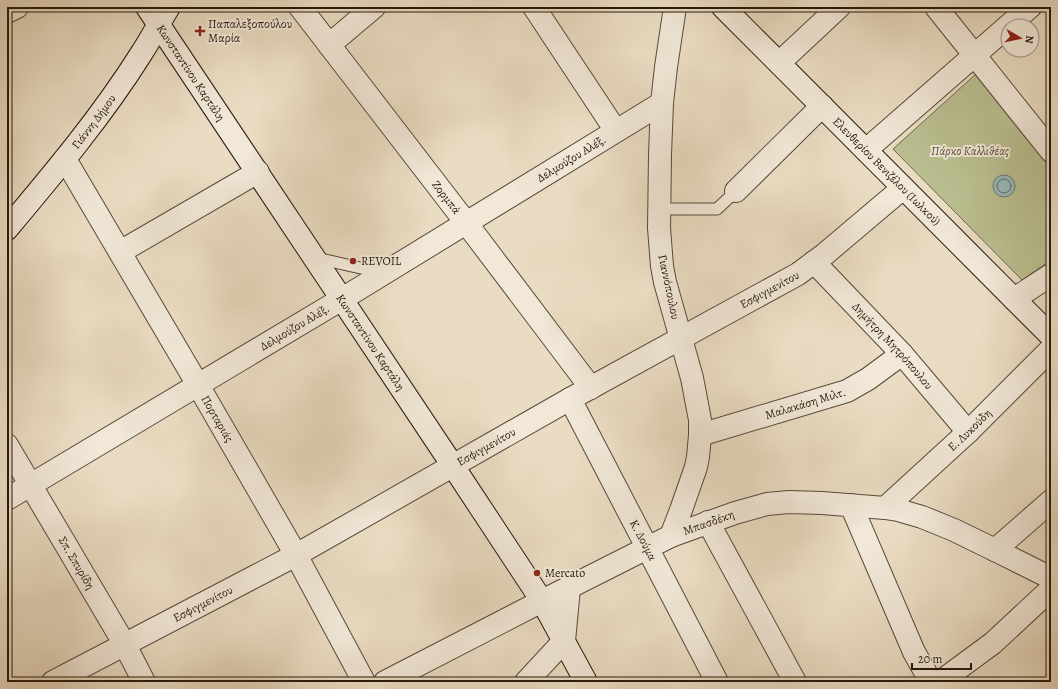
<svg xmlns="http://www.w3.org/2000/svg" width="1058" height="689" font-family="Alegreya,serif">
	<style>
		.green { fill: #babf91; stroke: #706c4e }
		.water { fill: #98bab8; stroke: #6a7a73 }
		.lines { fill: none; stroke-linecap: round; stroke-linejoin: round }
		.shore { stroke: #5e6a62; stroke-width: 1 }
		.lane-casing { stroke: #564a3a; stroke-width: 13 }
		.street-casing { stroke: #564a3a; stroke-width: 24 }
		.secondary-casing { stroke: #25190c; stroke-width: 24 }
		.lane { stroke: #f1e8d8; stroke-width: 11 }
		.street { stroke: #f1e8d8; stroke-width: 22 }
		.secondary { stroke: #f1e8d8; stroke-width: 22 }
		.poi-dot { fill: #8f2418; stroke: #f1e8d8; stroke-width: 1.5 }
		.labels { text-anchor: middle; stroke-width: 4; stroke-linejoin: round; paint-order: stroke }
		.poi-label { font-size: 12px; fill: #25190c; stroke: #f1e8d8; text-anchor: start }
		.street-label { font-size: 12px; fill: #25190c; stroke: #f1e8d8 }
		.park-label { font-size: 12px; font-style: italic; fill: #524b34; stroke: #f1e8d8 }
	</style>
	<rect width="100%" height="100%" fill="#eadcc3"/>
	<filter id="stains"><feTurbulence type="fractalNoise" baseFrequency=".005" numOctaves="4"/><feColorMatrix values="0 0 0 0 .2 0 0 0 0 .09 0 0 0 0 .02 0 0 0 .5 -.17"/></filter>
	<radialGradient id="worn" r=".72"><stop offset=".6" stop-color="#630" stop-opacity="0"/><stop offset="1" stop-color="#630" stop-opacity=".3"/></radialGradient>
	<polygon class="green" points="977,73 1051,169 1051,260 1022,280 893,149"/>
	<circle class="water" cx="1004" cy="186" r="11"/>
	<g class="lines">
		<circle class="shore" cx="1004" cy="186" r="7"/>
		<g class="lane-casing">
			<g id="lane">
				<polyline points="659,209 717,209 736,191"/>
				<polyline points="316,258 383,273"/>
			</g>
		</g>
		<g class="street-casing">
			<g id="street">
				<path id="s1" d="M300,7L467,224L591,388"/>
				<polyline points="534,7 616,131"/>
				<polyline points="936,7 1051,151"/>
				<polyline points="7,12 17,7"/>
				<polyline points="1008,26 1030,7"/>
				<polyline points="329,45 374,7"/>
				<polyline points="779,63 839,7"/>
				<polyline points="866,150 1008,26"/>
				<path id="s2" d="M65,159L198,385L296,555L364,682"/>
				<polyline points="736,191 822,106"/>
				<polyline points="120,252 258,172"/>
				<path id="s3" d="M814,262L902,354L968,432"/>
				<polyline points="1014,299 1051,275"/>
				<path id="s4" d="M570,399L717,682"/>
				<path id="s5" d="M700,435L847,391L868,379L902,354"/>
				<path id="s6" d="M7,445L125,645L144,682"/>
				<path id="s7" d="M7,499L342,299L662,103"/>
				<polyline points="851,505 914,652 931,682"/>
				<path id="s8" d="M885,508L968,432L1051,349"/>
				<polyline points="708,522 795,682"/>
				<polyline points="671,536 681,510 696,467 698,457 700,435 700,420 692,378 665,282 662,266 659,228 660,155 662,103 666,67 675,7"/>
				<polyline points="995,550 1051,501"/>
				<path id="s9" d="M53,682L296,555L570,399L798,274L825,254L903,188"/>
				<path id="s10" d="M385,682L542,601L671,536L735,513L767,504L789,502L822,503L885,508L898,510L922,517L954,530L995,550L1051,578"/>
				<polyline points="526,682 564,641 569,588"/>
				<polyline points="940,682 993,643 1051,589"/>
			</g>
		</g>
		<g class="secondary-casing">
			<g id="secondary">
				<path id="s11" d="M147,7L453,466L542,601L586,682"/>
				<path id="s12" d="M723,7L1051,336"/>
				<path id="s13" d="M7,229C54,173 102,116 141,54C151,39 159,23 169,7"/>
			</g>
		</g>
		<use href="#lane" class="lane"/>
		<use href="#street" class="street"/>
		<use href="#secondary" class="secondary"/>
	</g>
	<g class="poi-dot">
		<path d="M198 25h4v4h4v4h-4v4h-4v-4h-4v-4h4z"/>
		<circle cx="353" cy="261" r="4"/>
		<circle cx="537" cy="573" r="4"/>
	</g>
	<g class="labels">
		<g class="poi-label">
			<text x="208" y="28">Παπαλεξοπούλου<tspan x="208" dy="14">Μαρία</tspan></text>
			<text x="361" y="265">REVOIL</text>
			<text x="545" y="577">Mercato</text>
		</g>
		<g class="street-label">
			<text dy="4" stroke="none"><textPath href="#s11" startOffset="79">Κωνσταντίνου Καρτάλη</textPath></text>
			<text dy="4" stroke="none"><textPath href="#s13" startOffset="138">Γιάννη Δήμου</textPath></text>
			<text dy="4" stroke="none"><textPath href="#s7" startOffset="659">Δελμούζου Αλέξ.</textPath></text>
			<text dy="4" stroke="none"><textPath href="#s12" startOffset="232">Ελευθερίου Βενιζέλου (Ιωλκού)</textPath></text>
			<text dy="4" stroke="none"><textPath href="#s1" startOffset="240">Ζορμπά</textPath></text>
			<text transform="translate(669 287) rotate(78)" y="4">Γιαννόπουλου</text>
			<text dy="4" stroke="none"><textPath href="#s9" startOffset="817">Εσφιγμενίτου</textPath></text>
			<text dy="4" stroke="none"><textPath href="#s7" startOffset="335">Δελμούζου Αλέξ.</textPath></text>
			<text dy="4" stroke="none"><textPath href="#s11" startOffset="403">Κωνσταντίνου Καρτάλη</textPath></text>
			<text dy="4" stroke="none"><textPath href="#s3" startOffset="115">Δημήτρη Μητρόπουλου</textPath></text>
			<text dy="4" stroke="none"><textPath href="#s5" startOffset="110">Μαλακάση Μιλτ.</textPath></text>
			<text dy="4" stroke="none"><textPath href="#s2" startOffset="301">Πορταριάς</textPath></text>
			<text dy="4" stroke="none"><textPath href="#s8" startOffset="115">Ε. Λυκούδη</textPath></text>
			<text dy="4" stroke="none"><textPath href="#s9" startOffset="493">Εσφιγμενίτου</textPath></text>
			<text dy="4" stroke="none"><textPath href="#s10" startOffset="361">Μπασδέκη</textPath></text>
			<text dy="4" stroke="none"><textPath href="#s4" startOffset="159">Κ. Δούμα</textPath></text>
			<text dy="4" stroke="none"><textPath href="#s6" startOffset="137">Σπ. Σπυρίδη</textPath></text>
			<text dy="4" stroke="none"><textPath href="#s9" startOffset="169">Εσφιγμενίτου</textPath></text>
		</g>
		<g class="park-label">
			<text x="970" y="155">Πάρκο Καλλιθέας</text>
		</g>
	</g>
	<rect width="1058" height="689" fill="none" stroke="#eadcc3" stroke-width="24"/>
	<rect x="8" y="8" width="1042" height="673" fill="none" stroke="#25190c" stroke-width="2"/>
	<rect x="12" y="12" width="1034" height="665" fill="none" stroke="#25190c"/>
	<g transform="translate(1020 38) rotate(99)"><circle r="19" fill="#f1e8d8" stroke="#9f9586"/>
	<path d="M0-3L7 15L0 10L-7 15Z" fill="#8f2418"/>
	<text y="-6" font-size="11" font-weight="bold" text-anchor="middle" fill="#25190c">N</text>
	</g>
	<path d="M912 663v6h59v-6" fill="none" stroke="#25190c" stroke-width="2"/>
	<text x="918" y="663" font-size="12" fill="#25190c" stroke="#f1e8d8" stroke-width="3" paint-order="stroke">20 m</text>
	<rect width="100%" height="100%" filter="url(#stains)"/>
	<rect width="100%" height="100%" fill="url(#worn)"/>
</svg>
